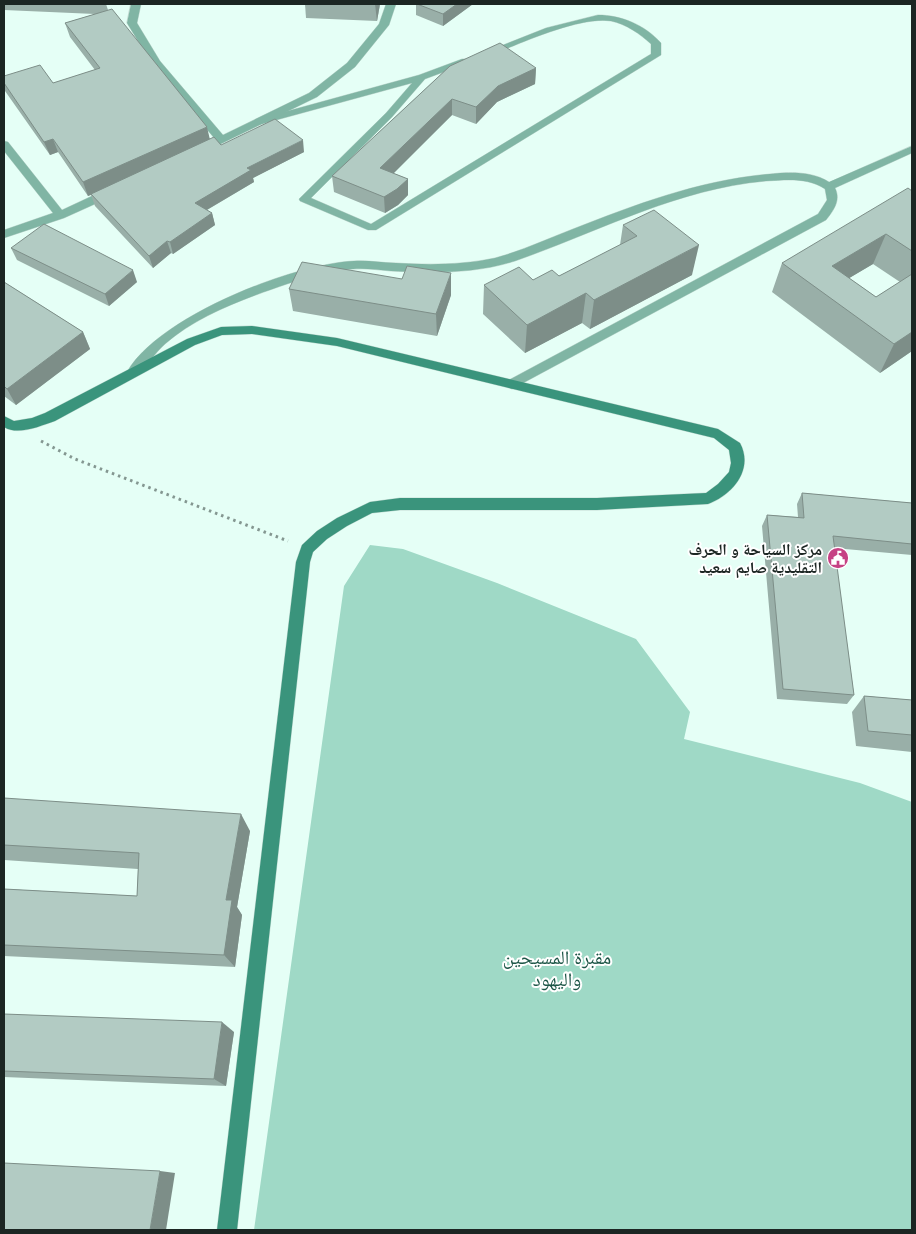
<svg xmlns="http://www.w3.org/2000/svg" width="916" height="1234" font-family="'Open Sans','Noto Naskh Arabic',sans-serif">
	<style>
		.green { fill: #9fd9c6 }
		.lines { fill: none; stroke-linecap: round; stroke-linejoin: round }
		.lane-casing { stroke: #c5dcd4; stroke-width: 1 }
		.street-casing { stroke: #c5dcd4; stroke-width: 1 }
		.secondary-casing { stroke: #c5dcd4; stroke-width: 1 }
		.path { stroke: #849791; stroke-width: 3; stroke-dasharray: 2.5 4; stroke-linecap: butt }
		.lane { fill: #80b5a4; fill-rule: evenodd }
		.street { fill: #80b5a4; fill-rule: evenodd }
		.secondary { fill: #3a947c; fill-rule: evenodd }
		.wall { fill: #99afa8; fill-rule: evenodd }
		.shaded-wall { fill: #7d8e88 }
		.building { fill: #b2cbc3; stroke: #7d8e88 }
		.labels { text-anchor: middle; stroke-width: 4; stroke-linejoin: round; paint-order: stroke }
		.poi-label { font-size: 16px; font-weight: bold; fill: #1c2623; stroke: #fff; text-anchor: end }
		.near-park-label { font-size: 19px; fill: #1d5647; stroke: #fff }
	</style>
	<rect width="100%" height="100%" fill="#e5fff6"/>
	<polygon class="green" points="370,545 403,549 497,583 636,639 690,712 684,739 860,783 912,802 912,1230 254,1230 344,586"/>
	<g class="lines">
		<g class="lane-casing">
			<path id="lane" d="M598,15C621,15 645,25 661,43V55L376,230H368L300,201L299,199L386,113L412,83L258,125L253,122L255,120L419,75L462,59H468V63L425,79L392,117L311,198L371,224L651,54V44C640,34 626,24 611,21C580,16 521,43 491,55H485L483,53L546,28Z"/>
		</g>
		<g class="street-casing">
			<g id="street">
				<polygon points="131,4 141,4 137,23 160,61 223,135 309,93 347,63 379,24 386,4 396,4 389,25 355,67 317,97 200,154 196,153 195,151 196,149 215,139 152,64 127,23"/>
				<polygon points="4,141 8,142 62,210 107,189 115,189 117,192 115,195 64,218 4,238 4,230 53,213 4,151"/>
				<path d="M912,146V153L835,188C841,200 834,210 826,220L512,389L507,387L506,384L507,381L818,214L827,200L825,189C807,177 786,180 766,181C676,189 598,232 515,261C475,274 432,273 391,271C378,270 366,268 353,269C330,270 308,277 287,284C246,298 198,315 165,344C155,353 147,365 138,375H128L127,372C158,317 292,264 354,261C368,260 382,263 396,263C429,265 462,265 495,258C521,251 547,239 573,229C637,204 700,180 770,174C789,172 812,171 829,182Z"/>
			</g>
		</g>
		<g class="secondary-casing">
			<path id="secondary" d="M252,326L337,338L718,429L740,443C754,469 733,495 708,504L597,510H400L372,513L347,526L327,539L313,552L310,562L237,1230H217L296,562L302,545L317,531L337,518L370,502L400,498H597L706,493L718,484L729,472L731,463L729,450L714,438L337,346L252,334L222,335L195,345L55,421C40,426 18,436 4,427V416L14,421L32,418L45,413L187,339L221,327Z"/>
		</g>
		<polyline class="path" points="41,441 75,459 288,541"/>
		<use href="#lane" class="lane"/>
		<use href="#street" class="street"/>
		<use href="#secondary" class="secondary"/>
	</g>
	<g class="wall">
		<polygon points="4,4 106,4 108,10 210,139 221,145 304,152 253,178 254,182 207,210 212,213 215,225 173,254 171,253 153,268 95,206 91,195 88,196 58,152 50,155 5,91 4,87 4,76 53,83 95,70 70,37 65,23 95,14 4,10"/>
		<polygon points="305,4 380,4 377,21 306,18"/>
		<polygon points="416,4 473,4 443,26 416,15"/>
		<polygon points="450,66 536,68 535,84 497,102 476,124 452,115 393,173 408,179 408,195 398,205 385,213 334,192 332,176"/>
		<path d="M912,191V351L880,373L772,292L782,263ZM873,264L900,282L876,297L849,278Z"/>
		<polygon points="623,225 692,275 590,329 582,323 525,353 483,314 484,285 533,280 559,276 620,245"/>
		<polygon points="11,248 137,282 109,306 17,260"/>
		<polygon points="4,282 83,332 90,349 16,405 4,396"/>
		<polygon points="289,289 451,295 437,336 293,311"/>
		<polygon points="802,493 912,503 912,555 834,548 854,695 847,704 777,699 762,526 767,515 798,517 797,504"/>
		<polygon points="864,696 912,700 912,752 856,746 852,712"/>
		<polygon points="4,798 250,831 237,907 242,915 235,967 4,956 4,889 137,896 138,869 4,860"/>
		<polygon points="4,1014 234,1032 226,1086 4,1077"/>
	</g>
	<g class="shaded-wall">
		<polygon points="375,4 380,4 377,21"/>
		<polygon points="457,4 473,4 443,26 443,14"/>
		<polygon points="536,68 535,84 497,102 476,124 476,107 498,86"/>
		<polygon points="452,99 452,115 382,185 380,168"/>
		<polygon points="207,127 210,140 88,196 83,182"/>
		<polygon points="53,139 58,152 50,155 44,142"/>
		<polygon points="303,140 304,152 253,178 254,182 198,215 195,203 247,168"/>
		<polygon points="408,179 408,195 398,205 385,213 384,197"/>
		<polygon points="212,213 215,225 173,254 170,242"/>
		<polygon points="886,234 873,264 824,293 832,266"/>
		<polygon points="167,241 171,253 153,268 149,256"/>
		<polygon points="699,245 692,275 590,329 594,300"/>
		<polygon points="133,270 137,282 109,306 105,294"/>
		<polygon points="451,273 451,295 437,336 436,314"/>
		<polygon points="586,293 582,323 525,353 527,325"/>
		<polygon points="83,332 90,349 16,405 7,389"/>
		<polygon points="912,332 912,351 880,373 894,344"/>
		<polygon points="241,814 250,831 237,907 242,915 235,967 224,955 226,900"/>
		<polygon points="222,1022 234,1032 226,1086 214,1079"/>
		<polygon points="160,1171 175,1173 166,1230 150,1230"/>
	</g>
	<g class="building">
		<polygon points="417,4 457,4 443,14"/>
		<polygon points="112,9 207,127 83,182 53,139 44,142 4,83 4,76 40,65 53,83 100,68 65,23"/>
		<polygon points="500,43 536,68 498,86 476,107 452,99 380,168 408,179 397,189 384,197 332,176 450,66"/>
		<polygon points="275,119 303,140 247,168 251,170 195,203 212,213 170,242 167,241 149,256 91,194 214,137 221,145"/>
		<polygon points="908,188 912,191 912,251 886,234 832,266 876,297 912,274 912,332 894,344 782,263"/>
		<polygon points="654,210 699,245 594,300 586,293 527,325 484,285 519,267 533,280 552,270 559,276 637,236 623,225"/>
		<polygon points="44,224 133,270 105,294 11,248"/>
		<polygon points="302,262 402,279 407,266 451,273 436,314 289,289"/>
		<polygon points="4,282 83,332 7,389 4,386"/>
		<polygon points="802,493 912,503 912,544 833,536 854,695 783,689 767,515 804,518"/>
		<polygon points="864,696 912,700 912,735 868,731"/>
		<polygon points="4,798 241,814 226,900 232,900 224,955 4,945 4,889 137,896 139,853 4,845"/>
		<polygon points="4,1014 222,1022 214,1079 4,1071"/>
		<polygon points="4,1163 160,1171 150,1230 4,1230"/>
	</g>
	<defs>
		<g id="civic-disc" transform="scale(1.125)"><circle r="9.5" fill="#c64184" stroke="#fff"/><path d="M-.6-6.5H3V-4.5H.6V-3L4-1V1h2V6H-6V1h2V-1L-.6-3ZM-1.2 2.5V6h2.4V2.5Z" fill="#fff"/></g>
	</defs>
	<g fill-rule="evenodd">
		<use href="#civic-disc" x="838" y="558"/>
	</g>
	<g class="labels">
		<g class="poi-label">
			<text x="822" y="555">مركز السياحة و الحرف<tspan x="822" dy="18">التقليدية صايم سعيد</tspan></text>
		</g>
		<g class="near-park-label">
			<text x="557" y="964">مقبرة المسيحين<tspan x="557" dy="22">واليهود</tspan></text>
		</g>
	</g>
	<rect width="916" height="1234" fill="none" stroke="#1c2623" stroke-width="10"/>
</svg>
